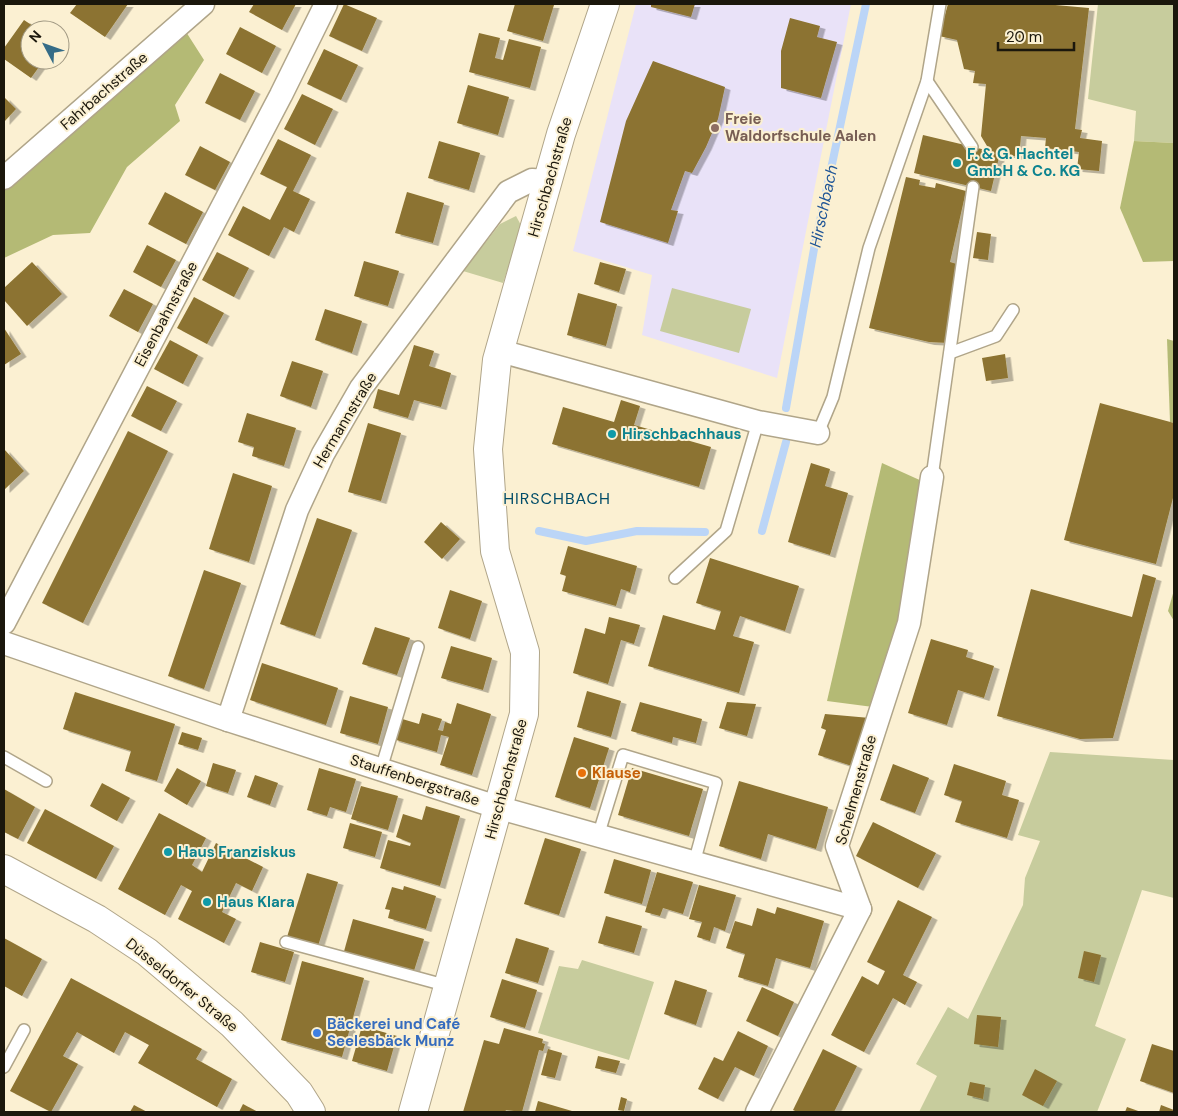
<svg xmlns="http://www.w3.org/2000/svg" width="1178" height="1116" font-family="'DM Sans',sans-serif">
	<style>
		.education { fill: #e9e2f8 }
		.green { fill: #c7cc9d }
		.forest { fill: #b4ba75 }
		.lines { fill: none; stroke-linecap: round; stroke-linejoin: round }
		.stream { stroke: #bbd5f7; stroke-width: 8 }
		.building { fill: #8c7330; filter: url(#shadow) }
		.service-casing { stroke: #b0a589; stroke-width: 14 }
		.minor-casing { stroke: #b0a589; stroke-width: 25 }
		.tertiary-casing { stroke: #b0a589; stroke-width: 30 }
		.service { stroke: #fff; stroke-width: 11 }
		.minor { stroke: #fff; stroke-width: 22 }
		.tertiary { stroke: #fff; stroke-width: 28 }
		.education-dot { fill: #8d6e63; stroke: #fbf0d2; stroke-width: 2 }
		.culture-dot { fill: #0f9aa8; stroke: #fbf0d2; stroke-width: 2 }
		.food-dot { fill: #e8710a; stroke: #fbf0d2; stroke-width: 2 }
		.shop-dot { fill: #3f7fe0; stroke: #fbf0d2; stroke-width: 2 }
		.labels { text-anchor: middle; stroke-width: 4; stroke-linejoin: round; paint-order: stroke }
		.street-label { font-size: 15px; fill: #1b170c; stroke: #fbf0d2 }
		.education-label { font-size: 15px; font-weight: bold; fill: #785e54; stroke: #fbf0d2; text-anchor: start }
		.culture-label { font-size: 15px; font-weight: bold; fill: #0d838f; stroke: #fbf0d2; text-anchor: start }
		.food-label { font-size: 15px; font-weight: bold; fill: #c56008; stroke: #fbf0d2; text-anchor: start }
		.shop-label { font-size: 15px; font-weight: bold; fill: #366cbe; stroke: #fbf0d2; text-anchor: start }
		.water-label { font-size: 16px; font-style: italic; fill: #1f5597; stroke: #fbf0d2 }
		.neighbourhood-label { font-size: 16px; letter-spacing: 1px; fill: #004c68; stroke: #fbf0d2 }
	</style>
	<defs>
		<filter id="shadow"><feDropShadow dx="5.5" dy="3" stdDeviation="0" flood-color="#0004"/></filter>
	</defs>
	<rect width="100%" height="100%" fill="#fbf0d2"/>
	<polygon class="education" points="636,4 851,4 777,378 642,335 652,275 573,251"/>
	<g class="green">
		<polygon points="1098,4 1174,4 1174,143 1134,141 1136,111 1088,99"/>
		<polygon points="516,216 522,227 503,283 463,271 500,224"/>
		<polygon points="672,288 751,309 739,353 660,331"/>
		<polygon points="1050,752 1174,760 1174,898 1142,890 1095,1026 1126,1039 1097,1112 919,1112 937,1076 916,1064 948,1007 968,1019 1023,905 1025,878 1040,841 1018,835"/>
		<polygon points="582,960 654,982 629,1060 538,1033 559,966 578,969"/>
	</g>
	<g class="forest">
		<polygon points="181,24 204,60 175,105 180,121 127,167 90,233 53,235 4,258 4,178"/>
		<polygon points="1134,141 1174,143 1174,261 1143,262 1120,208"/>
		<polygon points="1167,339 1174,341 1174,423 1170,422"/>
		<polygon points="882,463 924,482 907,607 873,707 827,701"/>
		<polygon points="1174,590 1174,621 1168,611"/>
	</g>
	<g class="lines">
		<g class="stream">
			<polyline points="786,408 814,249 866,4"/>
			<polyline points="539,531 586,541 637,531 705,532"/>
			<polyline points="762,531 786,442"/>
		</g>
	</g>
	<g class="building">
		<polygon points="77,4 128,4 105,37 70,13"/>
		<polygon points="254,4 296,4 282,30 249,12"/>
		<polygon points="344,4 377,18 362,51 329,36"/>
		<polygon points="515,4 554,5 543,41 507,31"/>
		<polygon points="651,4 695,4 691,17 651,7"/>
		<polygon points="948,4 1044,4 1089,8 1075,129 1082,130 1080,138 1102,141 1099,171 1077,169 1079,152 1045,148 1046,138 1021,136 1019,157 1000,153 991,191 914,173 923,135 990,151 981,136 986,84 973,83 975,71 964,69 957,40 939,36"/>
		<polygon points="790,18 820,26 817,37 837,42 821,98 781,88 781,51"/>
		<polygon points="24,20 39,30 30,30 30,60 44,60 31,78 4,59 4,48"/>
		<polygon points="240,27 276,46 262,73 226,54"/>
		<polygon points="479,33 500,38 495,58 503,60 509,39 541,47 530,88 469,72"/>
		<polygon points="324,49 358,65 341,100 307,84"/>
		<polygon points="653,61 725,87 718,119 706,147 692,173 685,171 671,210 678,211 668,243 600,222 626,121"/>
		<polygon points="220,73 255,91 240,120 205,103"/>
		<polygon points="468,85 509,97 498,135 457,123"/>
		<polygon points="302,94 333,109 315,145 284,129"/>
		<polygon points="4,97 16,109 4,122"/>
		<polygon points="278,139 311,155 293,191 310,199 294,232 284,227 269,256 228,235 243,206 270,220 287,187 260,174"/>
		<polygon points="439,141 480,153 469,190 428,178"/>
		<polygon points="200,146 230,162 215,190 185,175"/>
		<polygon points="906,177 920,180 919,185 935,188 936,183 966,191 950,262 960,265 949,343 929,342 869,328"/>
		<polygon points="165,192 203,212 186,244 148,224"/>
		<polygon points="407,192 444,203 433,243 395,233"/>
		<polygon points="977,232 991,234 988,260 973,258"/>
		<polygon points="147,245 176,260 161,287 133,272"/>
		<polygon points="217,252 249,268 234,297 202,280"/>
		<polygon points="364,261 399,271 388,306 354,296"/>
		<polygon points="32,262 62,294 27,326 4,300 4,288"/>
		<polygon points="600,262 626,269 619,292 594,284"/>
		<polygon points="124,289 153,304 138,332 109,316"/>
		<polygon points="578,293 617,304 606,346 567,335"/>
		<polygon points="194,297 224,313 207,344 177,328"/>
		<polygon points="325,309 362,321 352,353 315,340"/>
		<polygon points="4,328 21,354 4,365"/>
		<polygon points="170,340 198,355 183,384 154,369"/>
		<polygon points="414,345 434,351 429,366 451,373 441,407 414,400 408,418 373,408 378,389 399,395"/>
		<polygon points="1005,354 1008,378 986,381 982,358"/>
		<polygon points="292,361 323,371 311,407 280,396"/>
		<polygon points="147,386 177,401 161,431 131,416"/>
		<polygon points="621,400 640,406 634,425 711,447 699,487 552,444 563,407 614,422"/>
		<polygon points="1100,403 1174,423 1174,494 1156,564 1064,540"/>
		<polygon points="247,413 296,428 284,466 252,456 254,447 238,442"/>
		<polygon points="368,423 401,433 381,501 348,492"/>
		<polygon points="128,431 168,451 83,623 42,603"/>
		<polygon points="4,449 24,471 4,490"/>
		<polygon points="811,463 830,469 825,486 848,493 830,555 788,542"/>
		<polygon points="233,473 272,486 249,562 209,549"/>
		<polygon points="317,518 352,530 315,636 280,624"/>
		<polygon points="441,522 460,539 442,559 424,542"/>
		<polygon points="568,546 637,566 630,592 621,589 616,606 562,591 566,576 560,574"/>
		<polygon points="710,558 799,586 785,631 740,616 733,636 754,642 739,693 648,666 663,615 715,630 721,611 696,603"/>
		<polygon points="204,570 241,583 204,689 168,676"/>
		<polygon points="1143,574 1156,578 1113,738 1080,739 997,716 1031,589 1132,617"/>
		<polygon points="450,590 482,601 470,639 438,628"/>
		<polygon points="609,617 640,625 634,644 621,640 608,684 573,673 585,628 605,634"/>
		<polygon points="375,627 410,638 397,675 362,664"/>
		<polygon points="931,639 968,650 966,657 994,666 984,698 958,690 947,725 908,713"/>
		<polygon points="451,646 492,658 483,690 441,678"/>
		<polygon points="262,663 338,688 326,725 250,700"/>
		<polygon points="587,691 621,701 611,737 577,727"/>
		<polygon points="75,692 175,724 157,781 125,771 131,751 63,729"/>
		<polygon points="350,696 388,707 378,744 340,733"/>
		<polygon points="640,702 702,719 696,743 673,737 672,743 631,731"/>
		<polygon points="727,702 756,704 747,736 719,728"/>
		<polygon points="457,703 491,714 472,775 440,765 449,737 441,735 437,752 393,739 399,718 419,724 422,713 442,719 438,730 443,731 445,722 451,724"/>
		<polygon points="825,714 870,718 855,767 818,755 826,730 821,728"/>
		<polygon points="182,732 202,738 198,750 178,744"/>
		<polygon points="574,737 609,748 590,808 555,797"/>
		<polygon points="213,763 236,770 228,793 206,786"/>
		<polygon points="893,764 929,778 915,813 880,800"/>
		<polygon points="954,764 1006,781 1002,795 1019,800 1007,838 955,822 962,801 944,795"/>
		<polygon points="177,768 201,781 187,805 164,791"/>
		<polygon points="319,768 356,779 346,812 330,807 327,816 307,810"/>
		<polygon points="632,768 703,789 689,836 618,815"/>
		<polygon points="255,775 278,783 270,805 247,797"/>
		<polygon points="739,781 828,807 816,849 768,834 761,859 719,846"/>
		<polygon points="102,783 130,798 117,821 90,806"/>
		<polygon points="361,786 398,796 388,830 351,819"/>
		<polygon points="4,789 35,807 18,839 4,832"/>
		<polygon points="426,806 460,816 440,886 380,868 388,840 410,846 411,843 396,837 403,814 422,820"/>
		<polygon points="45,809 114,846 96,879 27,843"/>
		<polygon points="159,813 206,838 192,865 202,872 216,843 263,867 252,891 236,883 222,912 236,919 224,943 178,919 192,891 181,885 165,915 118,889"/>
		<polygon points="873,822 936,853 918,888 856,856"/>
		<polygon points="350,823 382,832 375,857 343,848"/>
		<polygon points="545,838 581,849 559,915 524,904"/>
		<polygon points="614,859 651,870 642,904 604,893"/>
		<polygon points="657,872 693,882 683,914 663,908 660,916 645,912"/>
		<polygon points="307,873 338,882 318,946 287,937"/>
		<polygon points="699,885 736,895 725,931 714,927 710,941 697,937 702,922 689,919"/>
		<polygon points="404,886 436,896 426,929 388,918 390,910 385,909 392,887 403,890"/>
		<polygon points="898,900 932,917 903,975 917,982 905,1005 893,998 864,1052 831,1035 862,976 878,985 885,971 867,962"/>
		<polygon points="777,907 824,921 810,968 776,958 768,986 738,977 745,954 726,948 735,921 752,926 757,908 775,914"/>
		<polygon points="606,916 642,926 634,953 598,943"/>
		<polygon points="353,919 424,939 413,974 343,955"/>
		<polygon points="4,938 42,959 22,996 4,986"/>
		<polygon points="516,938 549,948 538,983 505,973"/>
		<polygon points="260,942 294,952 285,982 251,972"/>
		<polygon points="1084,951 1101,955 1094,982 1078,978"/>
		<polygon points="302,961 364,978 342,1057 281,1040"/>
		<polygon points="71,978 202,1049 196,1059 232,1079 217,1107 138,1063 149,1045 125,1032 114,1053 77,1032 63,1056 78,1064 51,1112 10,1091"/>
		<polygon points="502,979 537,990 525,1028 490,1017"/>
		<polygon points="675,980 707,990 696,1025 664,1014"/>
		<polygon points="762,987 794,1002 778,1036 746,1021"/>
		<polygon points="977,1015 1001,1017 998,1047 974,1044"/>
		<polygon points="362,1026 397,1036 387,1071 352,1061"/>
		<polygon points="504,1028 543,1039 542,1043 545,1044 543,1051 539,1050 522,1112 506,1110 505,1112 463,1112 484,1040 499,1044"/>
		<polygon points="738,1031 768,1046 754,1076 735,1067 718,1099 698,1089 714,1057 723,1061"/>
		<polygon points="1152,1044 1174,1051 1174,1093 1140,1081"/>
		<polygon points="548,1049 562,1053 555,1078 541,1075"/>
		<polygon points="823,1049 857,1066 834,1112 797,1112 793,1110"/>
		<polygon points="598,1056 620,1061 616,1073 595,1068"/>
		<polygon points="1035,1069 1057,1081 1043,1106 1022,1095"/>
		<polygon points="970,1082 985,1085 983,1099 967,1095"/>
		<polygon points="621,1097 627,1099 624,1111 618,1110"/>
		<polygon points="538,1101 572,1111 572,1112 535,1112"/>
		<polygon points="243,1104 258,1112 239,1112"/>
		<polygon points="134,1105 147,1112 130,1112"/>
		<polygon points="1161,1105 1174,1110 1174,1112 1159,1112"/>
		<polygon points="1127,1107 1141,1112 1125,1112"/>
	</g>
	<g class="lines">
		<g class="service-casing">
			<g id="service">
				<polyline points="927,81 972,147"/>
				<polyline points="950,353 996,336 1013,310"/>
				<polyline points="818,433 833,397 869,248 927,81 940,4"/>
				<polyline points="932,477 973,187"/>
				<polyline points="675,578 726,531 758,422"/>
				<polyline points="4,757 46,781"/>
				<polyline points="381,769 418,647"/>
				<polyline points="598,836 623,755 716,783 694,863"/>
				<polyline points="286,942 448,986"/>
				<polyline points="4,1067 24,1030"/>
			</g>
		</g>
		<g class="minor-casing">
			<g id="minor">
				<polyline points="4,178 203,4"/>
				<polyline points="500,351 758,422 818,433"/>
				<polyline points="4,623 281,95 326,4"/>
				<polyline points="4,643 228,720 500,808 860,909"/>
				<polyline points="228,720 297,510 323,454 361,388 508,192 532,180 548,181"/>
				<polyline points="757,1112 860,909 837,846 909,623 932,477"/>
			</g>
		</g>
		<g class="tertiary-casing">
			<g id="tertiary">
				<polyline points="4,869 97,919 147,952 232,1024 299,1093 311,1112"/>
				<polyline points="413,1112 524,714 525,652 495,551 488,449 497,360 561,134 605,4"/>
			</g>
		</g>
		<use href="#service" class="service"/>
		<use href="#minor" class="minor"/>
		<use href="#tertiary" class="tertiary"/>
	</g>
	<circle class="education-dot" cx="715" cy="128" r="5"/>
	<g class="culture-dot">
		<circle cx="957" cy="163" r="5"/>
		<circle cx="612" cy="434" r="5"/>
		<circle cx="168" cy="852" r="5"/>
		<circle cx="207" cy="902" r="5"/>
	</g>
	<circle class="food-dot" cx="582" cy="773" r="5"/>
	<circle class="shop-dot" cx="317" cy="1033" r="5"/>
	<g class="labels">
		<g class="street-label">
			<text transform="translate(104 91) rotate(-41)" y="5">Fahrbachstraße</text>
			<text transform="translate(550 177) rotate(-74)" y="5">Hirschbachstraße</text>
			<text transform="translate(166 314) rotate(-62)" y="5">Eisenbahnstraße</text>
			<text transform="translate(345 420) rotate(-59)" y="5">Hermannstraße</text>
			<text transform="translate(506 779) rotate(-75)" y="5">Hirschbachstraße</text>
			<text transform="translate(415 780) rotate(18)" y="5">Stauffenbergstraße</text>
			<text transform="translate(856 790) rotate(-74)" y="5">Schelmenstraße</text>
			<text transform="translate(182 985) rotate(39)" y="5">Düsseldorfer Straße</text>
		</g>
		<g class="education-label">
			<text x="725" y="124">Freie<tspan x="725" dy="17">Waldorfschule Aalen</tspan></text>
		</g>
		<g class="culture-label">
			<text x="967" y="159">F. &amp; G. Hachtel<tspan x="967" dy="17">GmbH &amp; Co. KG</tspan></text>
			<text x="622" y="439">Hirschbachhaus</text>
			<text x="178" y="857">Haus Franziskus</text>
			<text x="217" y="907">Haus Klara</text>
		</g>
		<g class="food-label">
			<text x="592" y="778">Klause</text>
		</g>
		<g class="shop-label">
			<text x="327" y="1029">Bäckerei und Café<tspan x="327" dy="17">Seelesbäck Munz</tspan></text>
		</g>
		<g class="water-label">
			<text transform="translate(823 206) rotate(-78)" y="6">Hirschbach</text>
		</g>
		<g class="neighbourhood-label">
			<text x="557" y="504">HIRSCHBACH</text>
		</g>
	</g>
	<rect width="1178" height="1116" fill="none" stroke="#1b170c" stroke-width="10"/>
	<g transform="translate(45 45) rotate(311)"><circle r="24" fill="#fbf0d2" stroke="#a19983"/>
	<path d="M0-4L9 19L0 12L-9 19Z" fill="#356c87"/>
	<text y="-8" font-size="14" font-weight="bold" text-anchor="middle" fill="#1b170c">N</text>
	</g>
	<path d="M998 42v8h76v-8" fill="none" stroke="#1b170c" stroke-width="2.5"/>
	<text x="1006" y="42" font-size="15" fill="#1b170c" stroke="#fbf0d2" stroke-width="4" paint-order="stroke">20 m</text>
</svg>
